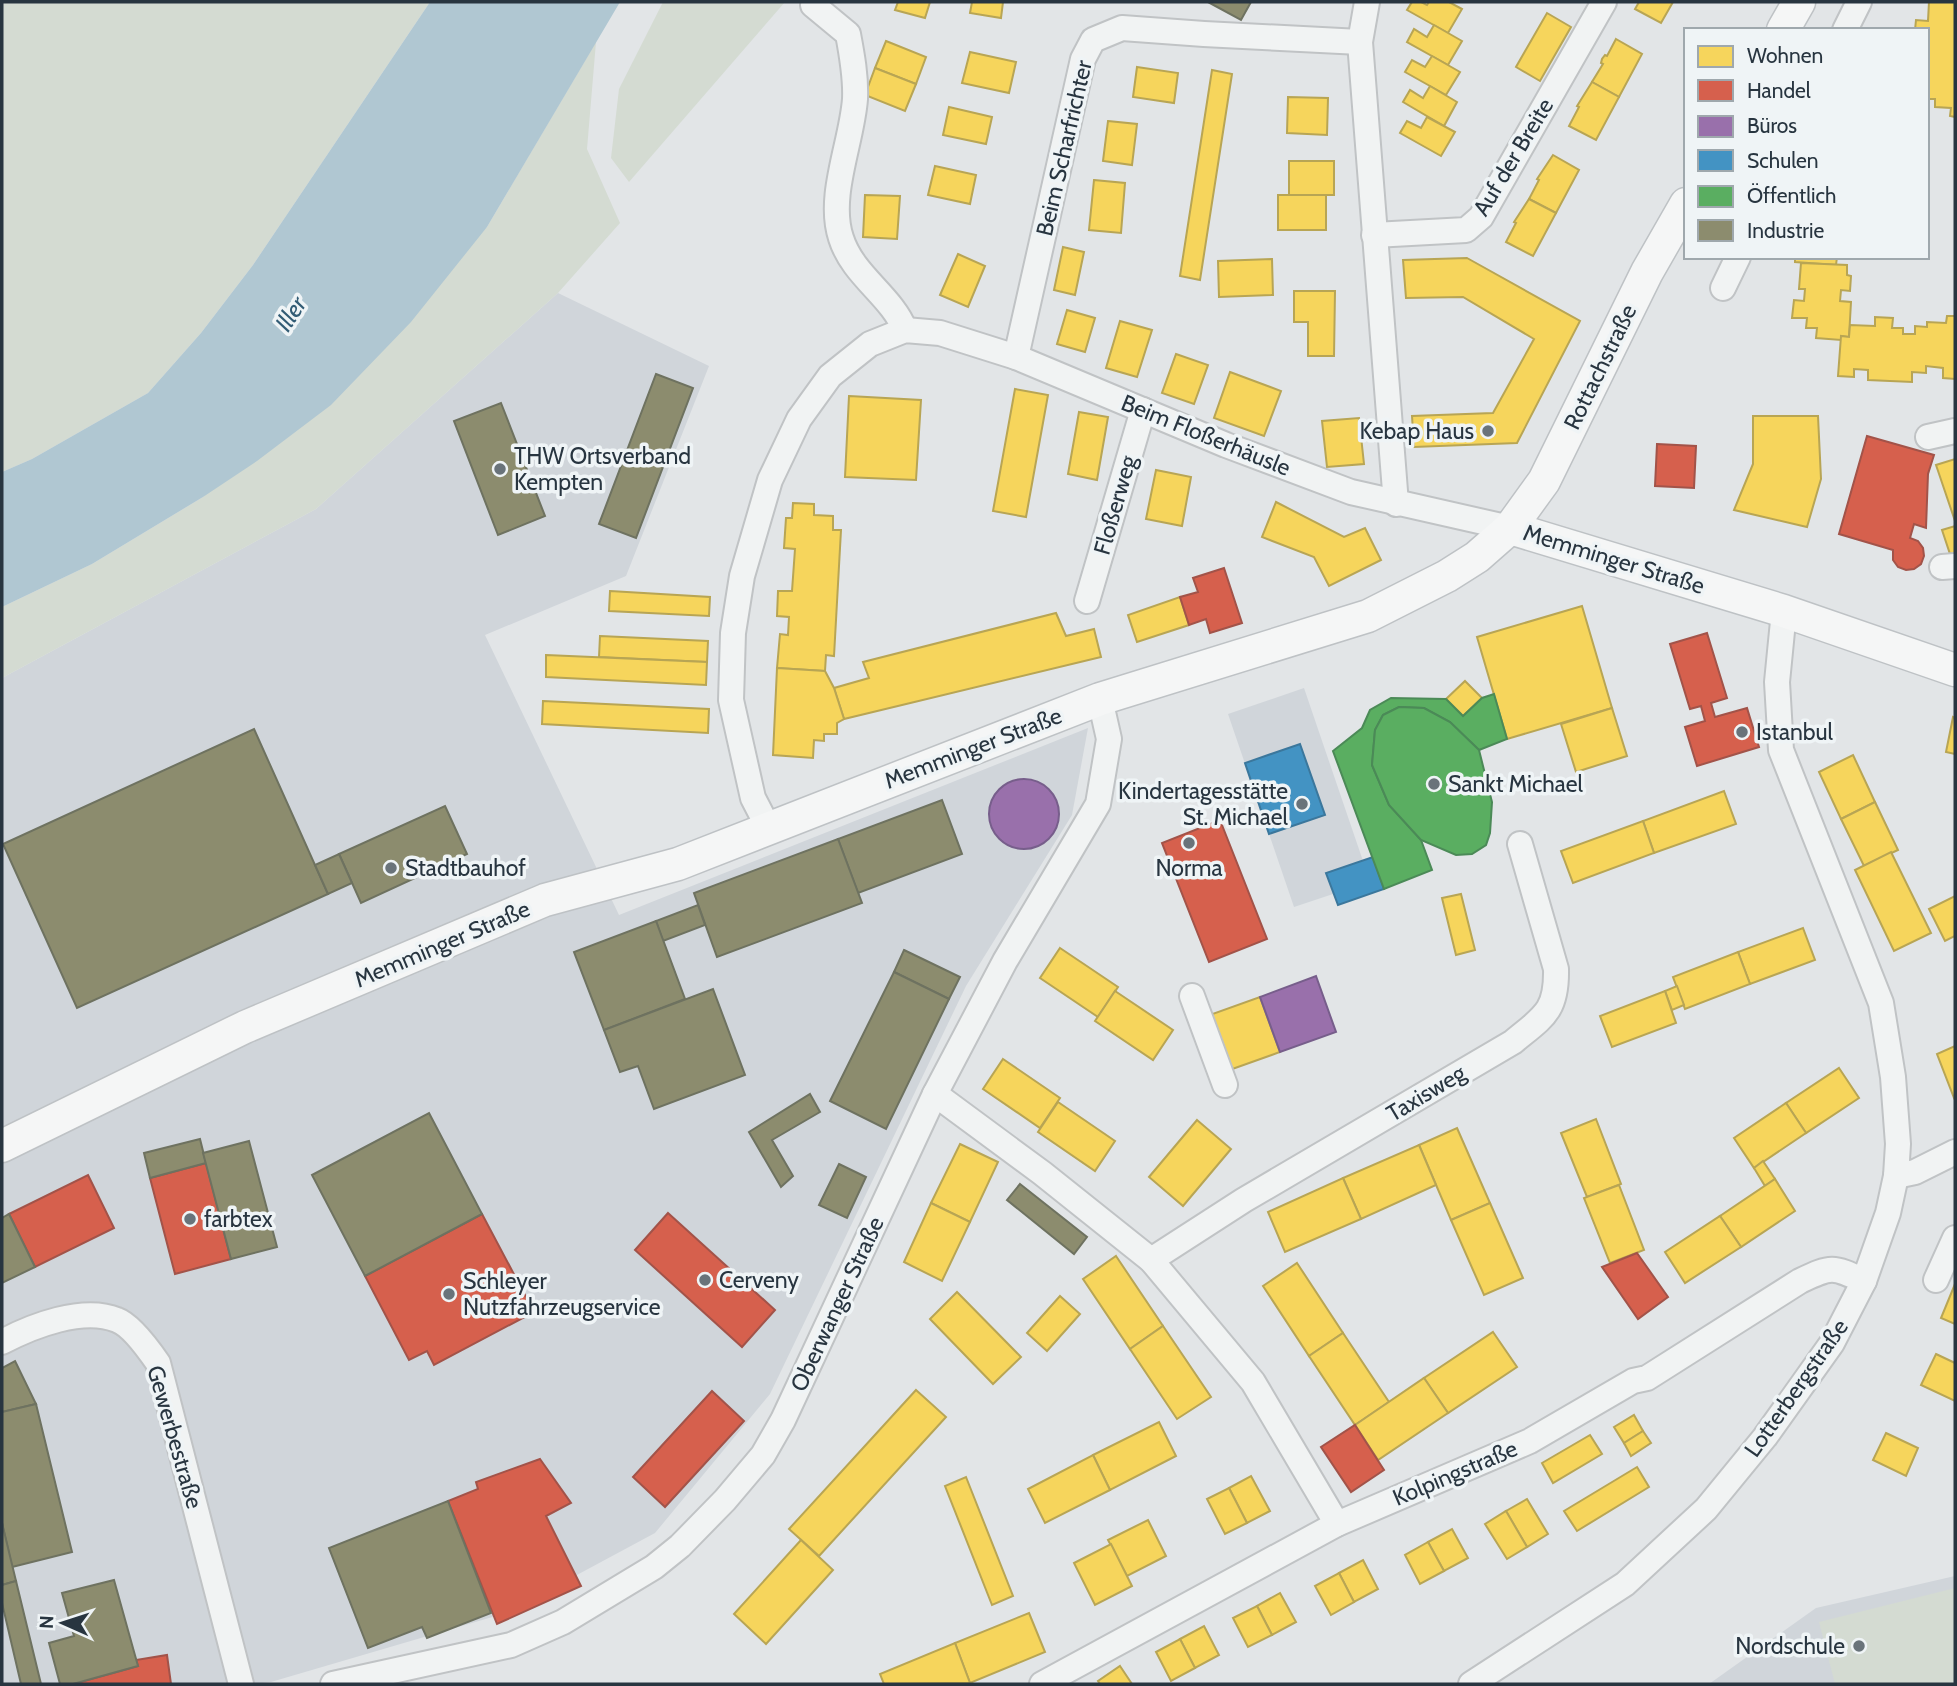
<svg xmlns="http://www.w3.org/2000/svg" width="1957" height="1686" font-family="Cabin,sans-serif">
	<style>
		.built { fill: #d0d5da }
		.green { fill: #d4dbd2 }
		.water { fill: #b0c7d2 }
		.homes { fill: #f6d55c; stroke: #b8a554; stroke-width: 2 }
		.shops { fill: #d6604d; stroke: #a25349; stroke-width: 2 }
		.offices { fill: #9970ab; stroke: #775e8b; stroke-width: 2 }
		.schools { fill: #4393c3; stroke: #3b779c; stroke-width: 2 }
		.public { fill: #5aae61; stroke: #4b8a57; stroke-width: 2 }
		.industry { fill: #8c8c6e; stroke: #6e7260; stroke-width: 2 }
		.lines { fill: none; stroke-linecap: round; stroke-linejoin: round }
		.minor-casing { stroke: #c0c3c5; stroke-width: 28 }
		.major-casing { stroke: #bec2c5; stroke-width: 35 }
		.minor { stroke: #f1f3f3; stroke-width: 24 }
		.major { stroke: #f5f6f6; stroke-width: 32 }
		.poi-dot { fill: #69737a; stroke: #eff4f6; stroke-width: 2.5 }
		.labels { text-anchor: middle; stroke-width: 7; stroke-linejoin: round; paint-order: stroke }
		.street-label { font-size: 23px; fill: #283540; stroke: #eff4f6 }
		.poi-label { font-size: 23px; fill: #283540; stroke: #eff4f6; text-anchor: start }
		.water-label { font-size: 24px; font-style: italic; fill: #325c75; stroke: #eff4f6 }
	</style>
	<rect width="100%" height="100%" fill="#e2e5e7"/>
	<g class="built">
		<polygon points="558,293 709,366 626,576 485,635 619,915 1088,728 1072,815 966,986 770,1394 655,1533 506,1613 271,1682 255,1684 2,1684 2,678 316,509"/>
		<polygon points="1304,688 1363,861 1326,873 1333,894 1294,907 1228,714"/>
		<polygon points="1955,1576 1955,1684 1709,1684 1816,1608"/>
	</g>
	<g class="green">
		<polygon points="2,2 430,2 253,265 201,333 148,393 32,459 2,472"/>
		<polygon points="663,2 785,2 629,182 611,158 619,89"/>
		<polygon points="596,42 587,149 620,223 558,293 316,509 2,678 2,607 92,564 203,497 487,227"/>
		<polygon points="1955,1588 1955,1684 1835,1684 1819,1622"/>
	</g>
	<polygon class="water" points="430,2 620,2 487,227 411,322 331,405 257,461 203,497 92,564 2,607 2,472 32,459 148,393 201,333 253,265"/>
	<g class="homes">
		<polygon points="898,2 930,2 925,18 895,10"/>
		<polygon points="972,2 1003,2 1001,18 970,13"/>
		<polygon points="1412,2 1421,2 1427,5 1429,2 1449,2 1462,9 1448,33 1407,10"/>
		<polygon points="1639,2 1673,2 1661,23 1635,9"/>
		<polygon points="1929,2 1955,2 1955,117 1950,116 1951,108 1935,107 1935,99 1927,99 1927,30 1915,30 1916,20 1928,21"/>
		<polygon points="1547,13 1571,27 1540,81 1516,67"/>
		<polygon points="1434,25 1462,41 1448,65 1407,42 1414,29 1427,37"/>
		<polygon points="1616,39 1642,54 1619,97 1592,82 1603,64 1601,63 1602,59 1605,55 1607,56"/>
		<polygon points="886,41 926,57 916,84 875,68"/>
		<polygon points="970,52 1016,62 1009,93 962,83"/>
		<polygon points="1432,56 1460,72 1446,95 1405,72 1412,60 1425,67"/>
		<polygon points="1137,67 1178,73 1174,103 1133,97"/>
		<polygon points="875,68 916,84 905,111 865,95"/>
		<polygon points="1212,70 1232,74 1200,280 1180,276"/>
		<polygon points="1592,82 1619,97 1596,140 1569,126 1579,107 1577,106"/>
		<polygon points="1430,86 1457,102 1444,126 1403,102 1410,90 1423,98"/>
		<polygon points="1288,97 1328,98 1327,135 1287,133"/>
		<polygon points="949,107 992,117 986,144 943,135"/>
		<polygon points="1427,117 1455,132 1441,156 1400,133 1407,121 1421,128"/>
		<polygon points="1108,121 1137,124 1132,165 1103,161"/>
		<polygon points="1553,155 1579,170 1556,213 1529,199 1539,180 1537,179"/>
		<rect x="1289" y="161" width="45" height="34"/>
		<polygon points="935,166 976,175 970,204 928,195"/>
		<polygon points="1094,180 1125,183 1121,233 1089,230"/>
		<polygon points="865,195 900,196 897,239 863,237"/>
		<rect x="1278" y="195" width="48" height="35"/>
		<polygon points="1529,199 1556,213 1533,256 1506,242 1516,223 1514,222"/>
		<polygon points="1063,247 1084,252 1075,295 1054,290"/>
		<polygon points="958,254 985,266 968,307 940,295"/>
		<polygon points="1795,257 1837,257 1836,265 1795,262"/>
		<polygon points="1467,258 1580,321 1517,443 1414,447 1412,416 1493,413 1534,339 1463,297 1406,298 1403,260"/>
		<polygon points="1272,259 1273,295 1219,297 1218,261"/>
		<polygon points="1801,263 1847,265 1847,275 1851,276 1850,291 1841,290 1840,301 1851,302 1849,337 1841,336 1841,340 1816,338 1817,328 1806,328 1807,318 1792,318 1794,300 1804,301 1805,289 1799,289"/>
		<polygon points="1294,291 1335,291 1334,356 1308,356 1308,322 1294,322"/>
		<polygon points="1067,310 1095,318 1085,352 1057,344"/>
		<polygon points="1947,316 1955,316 1955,379 1943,378 1943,368 1926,366 1926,373 1912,372 1912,382 1868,380 1868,370 1854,369 1854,377 1838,376 1841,336 1849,337 1850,325 1875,326 1875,317 1893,318 1892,328 1903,328 1903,334 1915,334 1915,326 1927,327 1927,322 1946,323"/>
		<polygon points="1120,321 1152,330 1137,377 1106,368"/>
		<polygon points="1176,354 1208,365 1194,404 1162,393"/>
		<polygon points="1230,372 1281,391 1264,436 1214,418"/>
		<polygon points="1015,389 1048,395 1026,517 993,511"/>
		<polygon points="849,396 921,400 916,480 845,477"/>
		<polygon points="1079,412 1108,417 1097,480 1068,474"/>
		<polygon points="1753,416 1818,416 1821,479 1807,527 1734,510 1753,464"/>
		<polygon points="1359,418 1364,464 1327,467 1322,421"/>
		<polygon points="1955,459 1955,521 1936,465"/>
		<polygon points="1156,470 1191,477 1182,526 1146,519"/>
		<polygon points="1276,502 1344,537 1365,528 1381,560 1329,586 1314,557 1262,537"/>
		<polygon points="793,503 814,504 814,515 833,516 833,530 841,530 834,656 826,655 825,671 777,668 780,634 788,635 789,617 777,616 778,591 792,591 795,549 784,548 786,518 792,518"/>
		<polygon points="1955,526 1955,553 1950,554 1942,530"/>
		<polygon points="610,591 710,597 709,616 609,611"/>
		<polygon points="1180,597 1189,625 1137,642 1128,615"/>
		<polygon points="1582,606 1612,708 1507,739 1477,637"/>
		<polygon points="1056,613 1066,636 1094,629 1101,657 844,719 834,688 869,678 863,662"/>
		<polygon points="600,636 708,641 707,662 599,657"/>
		<polygon points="546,655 707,662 706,685 546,677"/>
		<polygon points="777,668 825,671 834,688 844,719 837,723 837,734 824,734 824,741 814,740 813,758 773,755"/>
		<polygon points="1465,681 1482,698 1463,716 1446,699"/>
		<polygon points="543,701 709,709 708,733 542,724"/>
		<polygon points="1612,708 1627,756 1576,772 1561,724"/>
		<polygon points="1953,717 1955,718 1955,754 1946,752"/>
		<polygon points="1853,755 1875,802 1841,819 1819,772"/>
		<polygon points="1724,791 1736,824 1654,853 1643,821"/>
		<polygon points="1875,802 1898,850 1864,866 1841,819"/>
		<polygon points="1643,821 1654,853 1573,883 1561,851"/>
		<polygon points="1891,852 1931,933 1894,951 1855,870"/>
		<polygon points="1461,894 1475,950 1456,955 1442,898"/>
		<polygon points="1955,896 1955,936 1945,941 1929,909"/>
		<polygon points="1803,928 1815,960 1750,984 1738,952"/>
		<polygon points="1060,948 1118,987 1098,1017 1040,978"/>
		<polygon points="1738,952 1750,984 1685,1009 1673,977"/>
		<polygon points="1677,986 1684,1005 1672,1010 1665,991"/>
		<polygon points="1115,991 1173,1030 1153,1060 1095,1021"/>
		<polygon points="1665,991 1676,1023 1612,1047 1600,1016"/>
		<polygon points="1260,997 1280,1052 1224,1072 1204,1017"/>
		<polygon points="1955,1046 1955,1097 1954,1098 1937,1054"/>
		<polygon points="1003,1059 1060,1098 1040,1128 983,1089"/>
		<polygon points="1839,1068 1859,1098 1806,1133 1786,1103"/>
		<polygon points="1058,1102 1115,1141 1095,1171 1038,1132"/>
		<polygon points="1786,1103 1806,1133 1754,1168 1734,1138"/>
		<polygon points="1596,1119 1621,1184 1587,1197 1561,1133"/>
		<polygon points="1197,1120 1231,1149 1183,1206 1149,1177"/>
		<polygon points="1457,1128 1490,1203 1451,1220 1419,1145"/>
		<polygon points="960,1144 998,1162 970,1222 931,1203"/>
		<polygon points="1419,1145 1436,1185 1361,1219 1343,1178"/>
		<polygon points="1763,1161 1775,1179 1765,1186 1754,1168"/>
		<polygon points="1343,1178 1361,1219 1285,1252 1268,1212"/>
		<polygon points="1775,1179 1795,1211 1741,1247 1720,1216"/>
		<polygon points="1619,1185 1644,1250 1610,1263 1584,1198"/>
		<polygon points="931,1203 970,1222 942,1281 904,1262"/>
		<polygon points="1490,1203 1523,1278 1484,1295 1451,1220"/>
		<polygon points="1720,1216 1741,1247 1685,1283 1665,1252"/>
		<polygon points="1116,1256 1163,1326 1130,1349 1083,1279"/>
		<polygon points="1297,1263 1343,1333 1309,1356 1263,1286"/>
		<polygon points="1955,1284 1955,1324 1941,1318"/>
		<polygon points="957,1292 1021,1357 993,1384 930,1319"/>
		<polygon points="1060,1296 1080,1314 1047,1351 1027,1333"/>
		<polygon points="1163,1326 1211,1397 1177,1419 1130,1349"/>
		<polygon points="1493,1332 1517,1367 1448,1413 1424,1378"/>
		<polygon points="1343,1333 1389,1402 1355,1425 1309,1356"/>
		<polygon points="1936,1354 1955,1363 1955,1401 1921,1385"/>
		<polygon points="1424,1378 1448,1413 1378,1460 1355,1425"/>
		<polygon points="916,1390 946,1417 819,1556 789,1529"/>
		<polygon points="1634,1415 1643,1431 1624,1443 1614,1427"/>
		<polygon points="1159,1422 1176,1456 1110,1490 1093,1455"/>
		<polygon points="1643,1431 1651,1443 1631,1456 1624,1443"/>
		<polygon points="1886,1433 1918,1448 1906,1476 1873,1460"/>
		<polygon points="1590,1435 1602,1454 1553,1483 1542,1463"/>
		<polygon points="1093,1455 1110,1490 1045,1523 1028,1489"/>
		<polygon points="1637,1467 1649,1487 1577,1531 1564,1511"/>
		<polygon points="1251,1476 1270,1511 1247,1523 1229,1488"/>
		<polygon points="966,1477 1013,1596 992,1605 945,1486"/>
		<polygon points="1229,1488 1247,1523 1225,1534 1207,1499"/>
		<polygon points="1527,1499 1548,1534 1527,1547 1506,1511"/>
		<polygon points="1506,1511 1527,1547 1507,1559 1485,1524"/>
		<polygon points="1148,1520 1166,1556 1127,1576 1108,1540"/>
		<polygon points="1452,1529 1468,1558 1444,1571 1428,1542"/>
		<polygon points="801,1540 833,1570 766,1644 734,1614"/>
		<polygon points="1428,1542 1444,1571 1420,1584 1405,1555"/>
		<polygon points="1111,1544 1132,1586 1095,1605 1074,1563"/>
		<polygon points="1363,1560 1378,1589 1354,1602 1339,1573"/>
		<polygon points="1339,1573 1354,1602 1331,1615 1315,1586"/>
		<polygon points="1280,1593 1296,1622 1272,1635 1257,1606"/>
		<polygon points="1257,1606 1272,1635 1248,1647 1233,1618"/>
		<polygon points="1029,1613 1045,1652 970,1683 955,1643"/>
		<polygon points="1204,1626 1219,1655 1195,1668 1180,1639"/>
		<polygon points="1180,1639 1195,1668 1171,1681 1156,1652"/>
		<polygon points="955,1643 970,1683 884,1684 880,1674"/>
		<polygon points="1120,1666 1132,1684 1100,1684 1098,1681"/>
	</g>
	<g class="shops">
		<polygon points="1867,436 1934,455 1928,474 1926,528 1914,524 1910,538 1918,541 1923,548 1924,556 1921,564 1914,569 1906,570 1898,567 1893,560 1893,550 1839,534"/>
		<polygon points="1657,444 1696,446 1694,488 1655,486"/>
		<polygon points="1224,568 1242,623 1210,633 1206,619 1189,625 1180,597 1198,592 1193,578"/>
		<polygon points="1707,633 1727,698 1711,703 1715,717 1747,708 1759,747 1697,766 1685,727 1705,721 1701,706 1690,709 1670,644"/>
		<polygon points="1220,820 1267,939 1209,962 1162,843"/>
		<polygon points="206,1163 231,1259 175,1274 150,1178"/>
		<polygon points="88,1175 114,1228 35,1267 9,1214"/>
		<polygon points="668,1213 775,1310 742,1347 635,1250"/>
		<polygon points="482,1214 534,1312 434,1365 427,1351 409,1360 365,1276"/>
		<polygon points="1637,1253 1668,1297 1638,1319 1602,1267"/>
		<polygon points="712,1391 744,1421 665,1507 633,1477"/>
		<polygon points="1355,1425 1384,1470 1351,1492 1321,1447"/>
		<polygon points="540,1459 571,1503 546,1516 581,1586 497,1624 448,1501 478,1489 476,1482"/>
		<polygon points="167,1655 171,1684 73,1684 138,1666 136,1660"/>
	</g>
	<g class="offices">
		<circle cx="1024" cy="814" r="35"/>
		<polygon points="1316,976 1336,1032 1280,1052 1260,997"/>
	</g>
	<g class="schools">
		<polygon points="1300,744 1325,815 1269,834 1245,763"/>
		<polygon points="1373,857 1384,889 1338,905 1326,873"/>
	</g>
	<g class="public">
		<polygon points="1494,694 1507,739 1479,750 1450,722 1424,708 1399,707 1383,715 1375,730 1372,765 1389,805 1421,840 1432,870 1384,889 1333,751 1362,728 1370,710 1391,698 1446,699 1463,716 1482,698"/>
		<polygon points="1399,707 1424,708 1450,722 1479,750 1492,802 1490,833 1486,845 1472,854 1456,855 1421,840 1389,805 1372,765 1375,730 1383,715"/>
	</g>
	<g class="industry">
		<polygon points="1208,2 1251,2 1241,20"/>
		<polygon points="656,374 693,388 636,538 599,524"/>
		<polygon points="501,403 545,516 498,535 454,421"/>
		<polygon points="254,729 328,894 77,1008 3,844"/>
		<polygon points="942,800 962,854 858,893 838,839"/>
		<polygon points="445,806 467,854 361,903 339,854"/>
		<polygon points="838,839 862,903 717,957 694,893"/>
		<polygon points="339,854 352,883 328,894 315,865"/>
		<polygon points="698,905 705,925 663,941 656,921"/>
		<polygon points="656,921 685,999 604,1030 574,952"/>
		<polygon points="904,950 960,977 949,999 894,972"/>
		<polygon points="894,972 949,999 886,1129 830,1101"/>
		<polygon points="713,989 745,1075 654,1109 638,1066 620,1072 604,1030"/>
		<polygon points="810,1094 820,1112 772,1140 793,1176 781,1187 749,1132"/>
		<polygon points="429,1113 482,1214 365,1276 312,1175"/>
		<polygon points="200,1139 206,1163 150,1178 144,1153"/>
		<polygon points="249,1141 277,1247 231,1259 203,1153"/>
		<polygon points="839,1164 866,1177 847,1218 819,1205"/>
		<polygon points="1020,1184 1087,1237 1074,1254 1007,1200"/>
		<polygon points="9,1214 35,1267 2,1283 2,1218"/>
		<polygon points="15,1361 36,1404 2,1412 2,1368"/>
		<polygon points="36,1404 72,1552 12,1567 2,1523 2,1412"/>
		<polygon points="448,1501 491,1613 427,1638 422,1627 368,1648 329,1548"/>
		<polygon points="2,1523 16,1581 2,1585"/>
		<polygon points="114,1580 138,1666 73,1684 60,1684 49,1643 74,1636 62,1593"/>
		<polygon points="16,1581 41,1684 21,1684 2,1603 2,1585"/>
	</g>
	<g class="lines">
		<g class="minor-casing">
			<g id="minor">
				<polyline points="1367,2 1360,42 1396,504"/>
				<path d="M813,5L848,34C852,55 856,77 855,99C852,142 827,196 841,238C853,276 891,295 905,330"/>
				<polyline points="1845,30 1859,2"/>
				<polyline points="1374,235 1466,230 1481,217 1604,2"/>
				<polyline points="1723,288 1738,257"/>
				<polyline points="1016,357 1083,59 1093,40 1122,28 1204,34 1360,42"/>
				<polyline points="1928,437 1955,431"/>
				<polyline points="1942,567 1955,566"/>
				<polyline points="1087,601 1143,410"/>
				<polyline points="769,829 753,798 731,700 733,633 742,576 770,480 799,419 830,376 870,344 905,330 940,333 1016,357 1226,445 1351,492 1510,528"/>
				<polyline points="1192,996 1225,1085"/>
				<polyline points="935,1094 1042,1173 1151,1260 1253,1382 1337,1524"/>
				<polyline points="1896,1176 1915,1172 1955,1152"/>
				<path d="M1151,1260L1244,1200L1513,1042C1543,1017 1557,1012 1556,969L1520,844"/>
				<polyline points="1936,1280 1955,1238"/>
				<path d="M2,1342C32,1326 83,1306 117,1320C131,1325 149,1350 158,1363L241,1684"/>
				<polyline points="333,1684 511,1645 563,1622 654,1567 680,1546 725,1500 763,1455 783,1420 935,1094 1005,961 1098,804 1109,739 1100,699"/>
				<path d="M1042,1684L1337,1524L1530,1441L1633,1381L1647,1378L1800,1281C1832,1266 1832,1266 1864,1281"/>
				<polyline points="1471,1684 1625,1584 1706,1509 1765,1437 1832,1343 1864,1281 1888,1213 1896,1176 1898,1144 1893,1077 1881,1003 1781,750 1777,682 1784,611"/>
			</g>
		</g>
		<g class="major-casing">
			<g id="major">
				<polyline points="1783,30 1799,2"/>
				<polyline points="1510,528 1784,611 1955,670"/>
				<polyline points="2,1146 245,1027 545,900 678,864 1100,699 1368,616 1447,576 1477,557 1510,528 1544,481 1647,272 1686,204"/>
			</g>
		</g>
		<use href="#minor" class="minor"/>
		<use href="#major" class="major"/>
	</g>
	<g class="poi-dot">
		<circle cx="1488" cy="431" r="7"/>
		<circle cx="500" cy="469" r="7"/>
		<circle cx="1742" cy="732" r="7"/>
		<circle cx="1434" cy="784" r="7"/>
		<circle cx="1302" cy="804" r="7"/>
		<circle cx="1189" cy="843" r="7"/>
		<circle cx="391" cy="868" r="7"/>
		<circle cx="190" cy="1219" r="7"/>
		<circle cx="705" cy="1280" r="7"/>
		<circle cx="449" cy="1294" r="7"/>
		<circle cx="1859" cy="1646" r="7"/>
	</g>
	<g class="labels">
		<g class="street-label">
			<text transform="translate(1064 148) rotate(-77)" y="8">Beim Scharfrichter</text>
			<text transform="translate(1513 157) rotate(-59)" y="8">Auf der Breite</text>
			<text transform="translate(1600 367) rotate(-64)" y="8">Rottachstraße</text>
			<text transform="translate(1206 435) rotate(22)" y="8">Beim Floßerhäusle</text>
			<text transform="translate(1115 505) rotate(-74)" y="8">Floßerweg</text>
			<text transform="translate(1614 559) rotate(17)" y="8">Memminger Straße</text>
			<text transform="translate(973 748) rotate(-21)" y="8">Memminger Straße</text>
			<text transform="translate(442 944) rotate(-23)" y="8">Memminger Straße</text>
			<text transform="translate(1426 1093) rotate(-31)" y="8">Taxisweg</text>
			<text transform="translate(837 1304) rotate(-65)" y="8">Oberwanger Straße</text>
			<text transform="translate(1796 1388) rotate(-55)" y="8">Lotterbergstraße</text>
			<text transform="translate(175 1437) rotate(74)" y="8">Gewerbestraße</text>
			<text transform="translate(1455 1473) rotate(-23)" y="8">Kolpingstraße</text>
		</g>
		<g class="poi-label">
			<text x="1474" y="439" text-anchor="end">Kebap Haus</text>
			<text x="514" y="464">THW Ortsverband<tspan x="514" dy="26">Kempten</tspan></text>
			<text x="1756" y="740">Istanbul</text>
			<text x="1448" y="792">Sankt Michael</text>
			<text x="1288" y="799" text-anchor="end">Kindertagesstätte<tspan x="1288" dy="26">St. Michael</tspan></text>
			<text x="405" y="876">Stadtbauhof</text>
			<text x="1189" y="876" text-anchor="middle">Norma</text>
			<text x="204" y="1227">farbtex</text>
			<text x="719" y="1288">Cerveny</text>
			<text x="463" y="1289">Schleyer<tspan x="463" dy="26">Nutzfahrzeugservice</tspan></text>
			<text x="1845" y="1654" text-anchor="end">Nordschule</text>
		</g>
		<g class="water-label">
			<text transform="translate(291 314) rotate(-57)" y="8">Iller</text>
		</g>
	</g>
	<rect width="1957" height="1686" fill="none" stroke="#283540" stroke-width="7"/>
	<rect x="1684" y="28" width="245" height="231" fill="#eff4f6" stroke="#9fa8ad" stroke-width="2"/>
	<rect x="1698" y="46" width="35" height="21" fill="#f6d55c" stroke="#9fa8ad" stroke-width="2"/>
	<text x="1747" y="63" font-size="21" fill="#283540">Wohnen</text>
	<rect x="1698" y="80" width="35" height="21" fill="#d6604d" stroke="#9fa8ad" stroke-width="2"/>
	<text x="1747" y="98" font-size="21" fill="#283540">Handel</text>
	<rect x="1698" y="116" width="35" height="21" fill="#9970ab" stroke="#9fa8ad" stroke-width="2"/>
	<text x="1747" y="133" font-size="21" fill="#283540">Büros</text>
	<rect x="1698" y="150" width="35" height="21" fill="#4393c3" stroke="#9fa8ad" stroke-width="2"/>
	<text x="1747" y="168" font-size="21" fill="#283540">Schulen</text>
	<rect x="1698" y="186" width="35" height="21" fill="#5aae61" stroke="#9fa8ad" stroke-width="2"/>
	<text x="1747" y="203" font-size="21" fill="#283540">Öffentlich</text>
	<rect x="1698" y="220" width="35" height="21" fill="#8c8c6e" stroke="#9fa8ad" stroke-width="2"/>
	<text x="1747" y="238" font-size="21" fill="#283540">Industrie</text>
	<g transform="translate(63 1623) rotate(273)" stroke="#eff4f6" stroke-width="5" paint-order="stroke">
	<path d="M0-5L12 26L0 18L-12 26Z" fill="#283540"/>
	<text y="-10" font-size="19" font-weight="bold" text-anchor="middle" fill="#283540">N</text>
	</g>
</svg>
